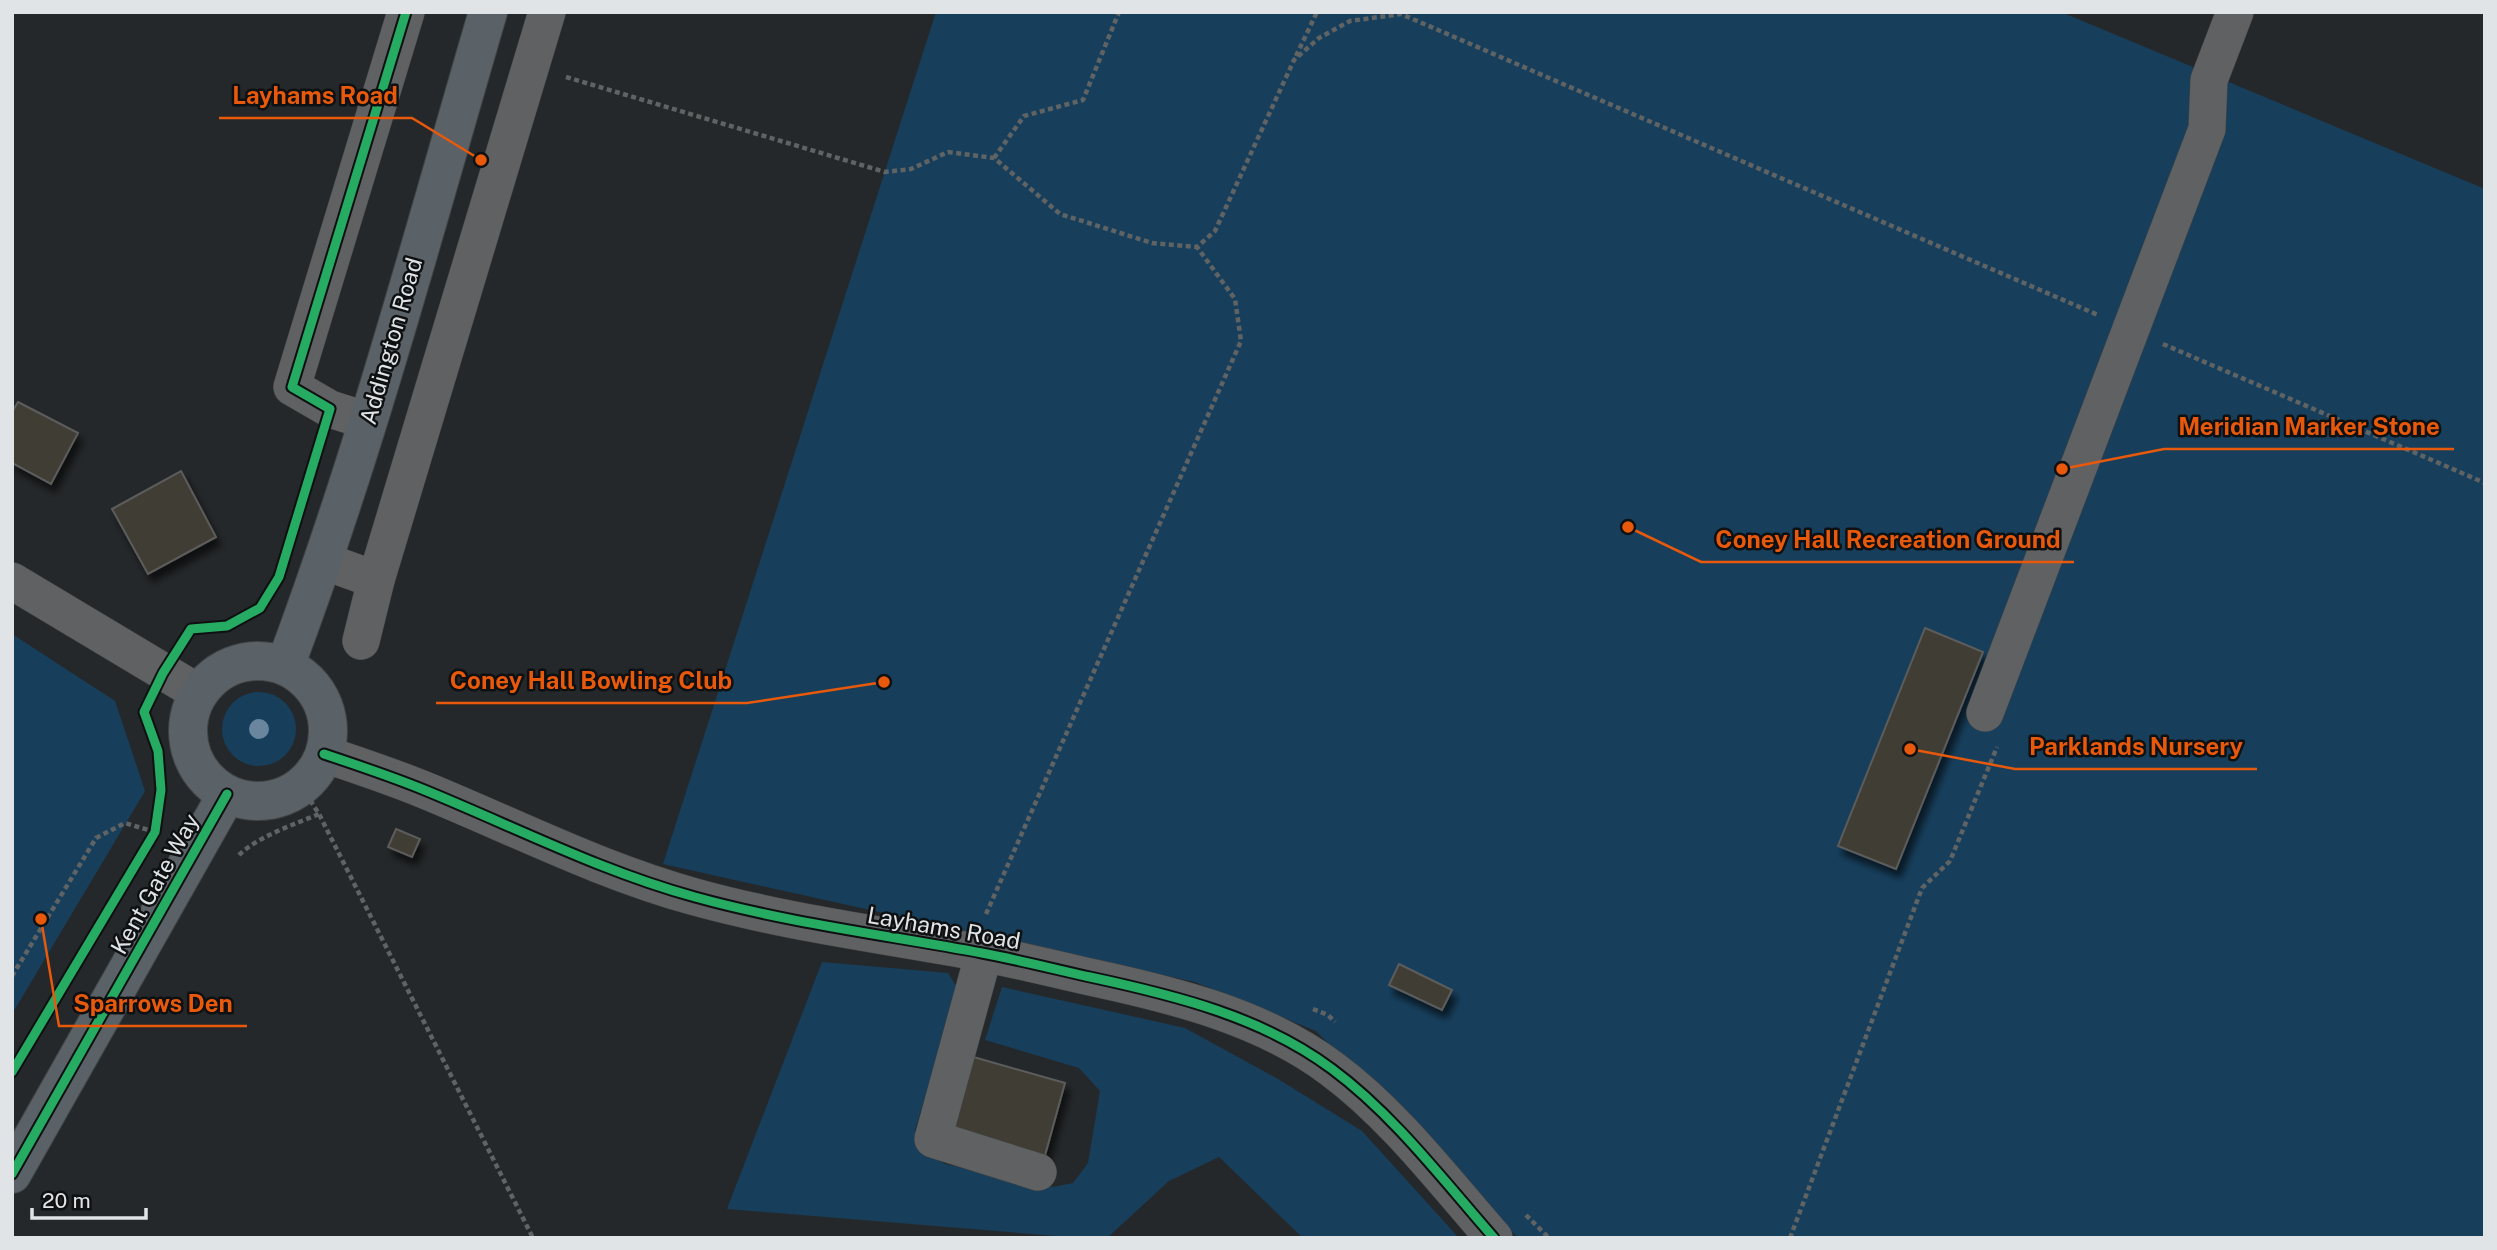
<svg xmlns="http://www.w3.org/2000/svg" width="2497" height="1250" font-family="'Public Sans',sans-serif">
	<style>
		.green { fill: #173f5c }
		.building { fill: #413e34; stroke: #5c5c5c; stroke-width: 2; filter: url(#shadow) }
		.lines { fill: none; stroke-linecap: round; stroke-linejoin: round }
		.minor-casing { stroke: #414344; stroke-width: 38 }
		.major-casing { stroke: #414344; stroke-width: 40 }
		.path { stroke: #606364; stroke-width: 4.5; stroke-dasharray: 5 3.5; stroke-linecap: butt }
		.minor { stroke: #5f6163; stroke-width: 37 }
		.major { stroke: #5a6267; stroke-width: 38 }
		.cycleway-casing { stroke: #0e1012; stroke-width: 13 }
		.cycleway { stroke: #26ab63; stroke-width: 9 }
		.tree { fill: #69869e }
		.labels { text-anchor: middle; stroke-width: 5; stroke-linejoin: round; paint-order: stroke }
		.street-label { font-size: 23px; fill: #e0e4e6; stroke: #0e1012 }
		.leader { fill: none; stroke: #e8590c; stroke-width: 2.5 }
		.callout-dot { fill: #e8590c; stroke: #0e1012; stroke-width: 2.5 }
		.callout-label { font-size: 24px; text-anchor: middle; font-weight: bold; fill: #e8590c; stroke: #0e1012; stroke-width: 5; stroke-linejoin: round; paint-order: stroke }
	</style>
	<defs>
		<filter id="shadow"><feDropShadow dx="4.5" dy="8" stdDeviation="3.5" flood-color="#0009"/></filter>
	</defs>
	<rect width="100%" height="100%" fill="#25282a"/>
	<g class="green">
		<polygon points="936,12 2061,12 2485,189 2485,1238 1518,1238 1316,1031 1195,982 663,864"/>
		<polygon points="12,634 115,701 145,791 12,1014"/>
		<circle cx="259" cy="729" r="37"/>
		<polygon points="822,962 948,973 958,989 915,1130 921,1152 945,1164 1053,1187 1073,1183 1088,1163 1100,1091 1079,1068 985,1040 1002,987 1185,1028 1278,1079 1362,1131 1459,1238 1303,1238 1219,1157 1169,1181 1107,1238 1081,1238 727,1209"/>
	</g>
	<g class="building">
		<polygon points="18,402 78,433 51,484 12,463 12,412"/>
		<polygon points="181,471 216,537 148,574 112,509"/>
		<polygon points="1925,628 1983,652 1896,869 1838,846"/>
		<polygon points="396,829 420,839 412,857 388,847"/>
		<polygon points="1399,964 1452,990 1442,1010 1389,985"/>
		<polygon points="970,1056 1065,1083 1044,1159 949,1132"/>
	</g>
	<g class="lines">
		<g class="minor-casing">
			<g id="minor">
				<polyline points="368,421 330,409 292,387 406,12"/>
				<polyline points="324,561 376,580"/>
				<polyline points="12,581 199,693"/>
				<polyline points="361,641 376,580 547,12"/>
				<polyline points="1985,713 2207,129 2209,80 2235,12"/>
				<path d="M324,754C357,765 390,776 422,789C513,826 600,871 695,897C789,923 886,935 982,953C1019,960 1054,969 1090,977C1174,995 1263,1017 1332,1069C1394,1115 1443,1180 1494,1238"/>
				<polyline points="984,953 933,1139 1038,1172"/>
			</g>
		</g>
		<g class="major-casing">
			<g id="major">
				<circle cx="258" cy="731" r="70"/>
				<path d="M285,666C365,453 424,231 488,12"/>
				<polyline points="12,1174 227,794"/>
			</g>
		</g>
		<g class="path">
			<polyline points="1296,56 1317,12"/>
			<polyline points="566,77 885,172 911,169 948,152 994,158 1060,214 1152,243 1197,247 1215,231 1294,60 1319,38 1350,21 1401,14 2098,315"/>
			<polyline points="994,158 1024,116 1083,100 1119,12"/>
			<polyline points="2163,344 2485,483"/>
			<polyline points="301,786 319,814 533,1238"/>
			<path d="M239,855C257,837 295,824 319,814"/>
			<polyline points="986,914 1241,341 1235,299 1197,247"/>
			<polyline points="12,976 96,838 125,823 155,832"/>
			<polyline points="1313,1009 1328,1015 1335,1022"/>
			<polyline points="1526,1215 1549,1238"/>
			<polyline points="1790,1238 1922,888 1950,861 1997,747"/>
		</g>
		<use href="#minor" class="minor"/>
		<use href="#major" class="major"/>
		<g class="cycleway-casing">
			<g id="cycleway">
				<path d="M324,754C357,765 390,776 422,789C513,826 600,871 695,897C789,923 886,935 982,953C1019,960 1054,969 1090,977C1174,995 1263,1017 1332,1069C1394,1115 1443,1180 1494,1238"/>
				<polyline points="12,1072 155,832 161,790 158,751 144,712 163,673 191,629 227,626 260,608 279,577 330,409 292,387 406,12"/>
				<polyline points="12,1174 227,794"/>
			</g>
		</g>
		<use href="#cycleway" class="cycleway"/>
	</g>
	<circle class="tree" cx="259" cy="729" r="10"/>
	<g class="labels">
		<g class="street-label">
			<text transform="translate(391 341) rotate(-74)" y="8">Addington Road</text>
			<text transform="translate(155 884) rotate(-61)" y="8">Kent Gate Way</text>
			<text transform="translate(944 928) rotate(10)" y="8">Layhams Road</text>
		</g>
	</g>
	<path class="leader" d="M481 160L412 118H219M2062 469L2164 449H2454M1628 527L1701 562H2074M884 682L747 703H436M1910 749L2015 769H2257M41 919L59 1026H247"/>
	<g class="callout-dot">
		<circle cx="481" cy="160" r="7"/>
		<circle cx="2062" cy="469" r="7"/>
		<circle cx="1628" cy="527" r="7"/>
		<circle cx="884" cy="682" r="7"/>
		<circle cx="1910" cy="749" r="7"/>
		<circle cx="41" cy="919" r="7"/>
	</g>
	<g class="callout-label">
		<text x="315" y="104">Layhams Road</text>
		<text x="2309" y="435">Meridian Marker Stone</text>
		<text x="1888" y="548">Coney Hall Recreation Ground</text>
		<text x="591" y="689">Coney Hall Bowling Club</text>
		<text x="2136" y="755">Parklands Nursery</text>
		<text x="153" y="1012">Sparrows Den</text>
	</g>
	<rect width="2497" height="1250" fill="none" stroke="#e0e4e6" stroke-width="28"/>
	<path d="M32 1208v10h114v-10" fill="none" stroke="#e0e4e6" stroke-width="3.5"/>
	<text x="42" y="1208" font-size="21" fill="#e0e4e6" stroke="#0e1012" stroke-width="5" paint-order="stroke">20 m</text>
</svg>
